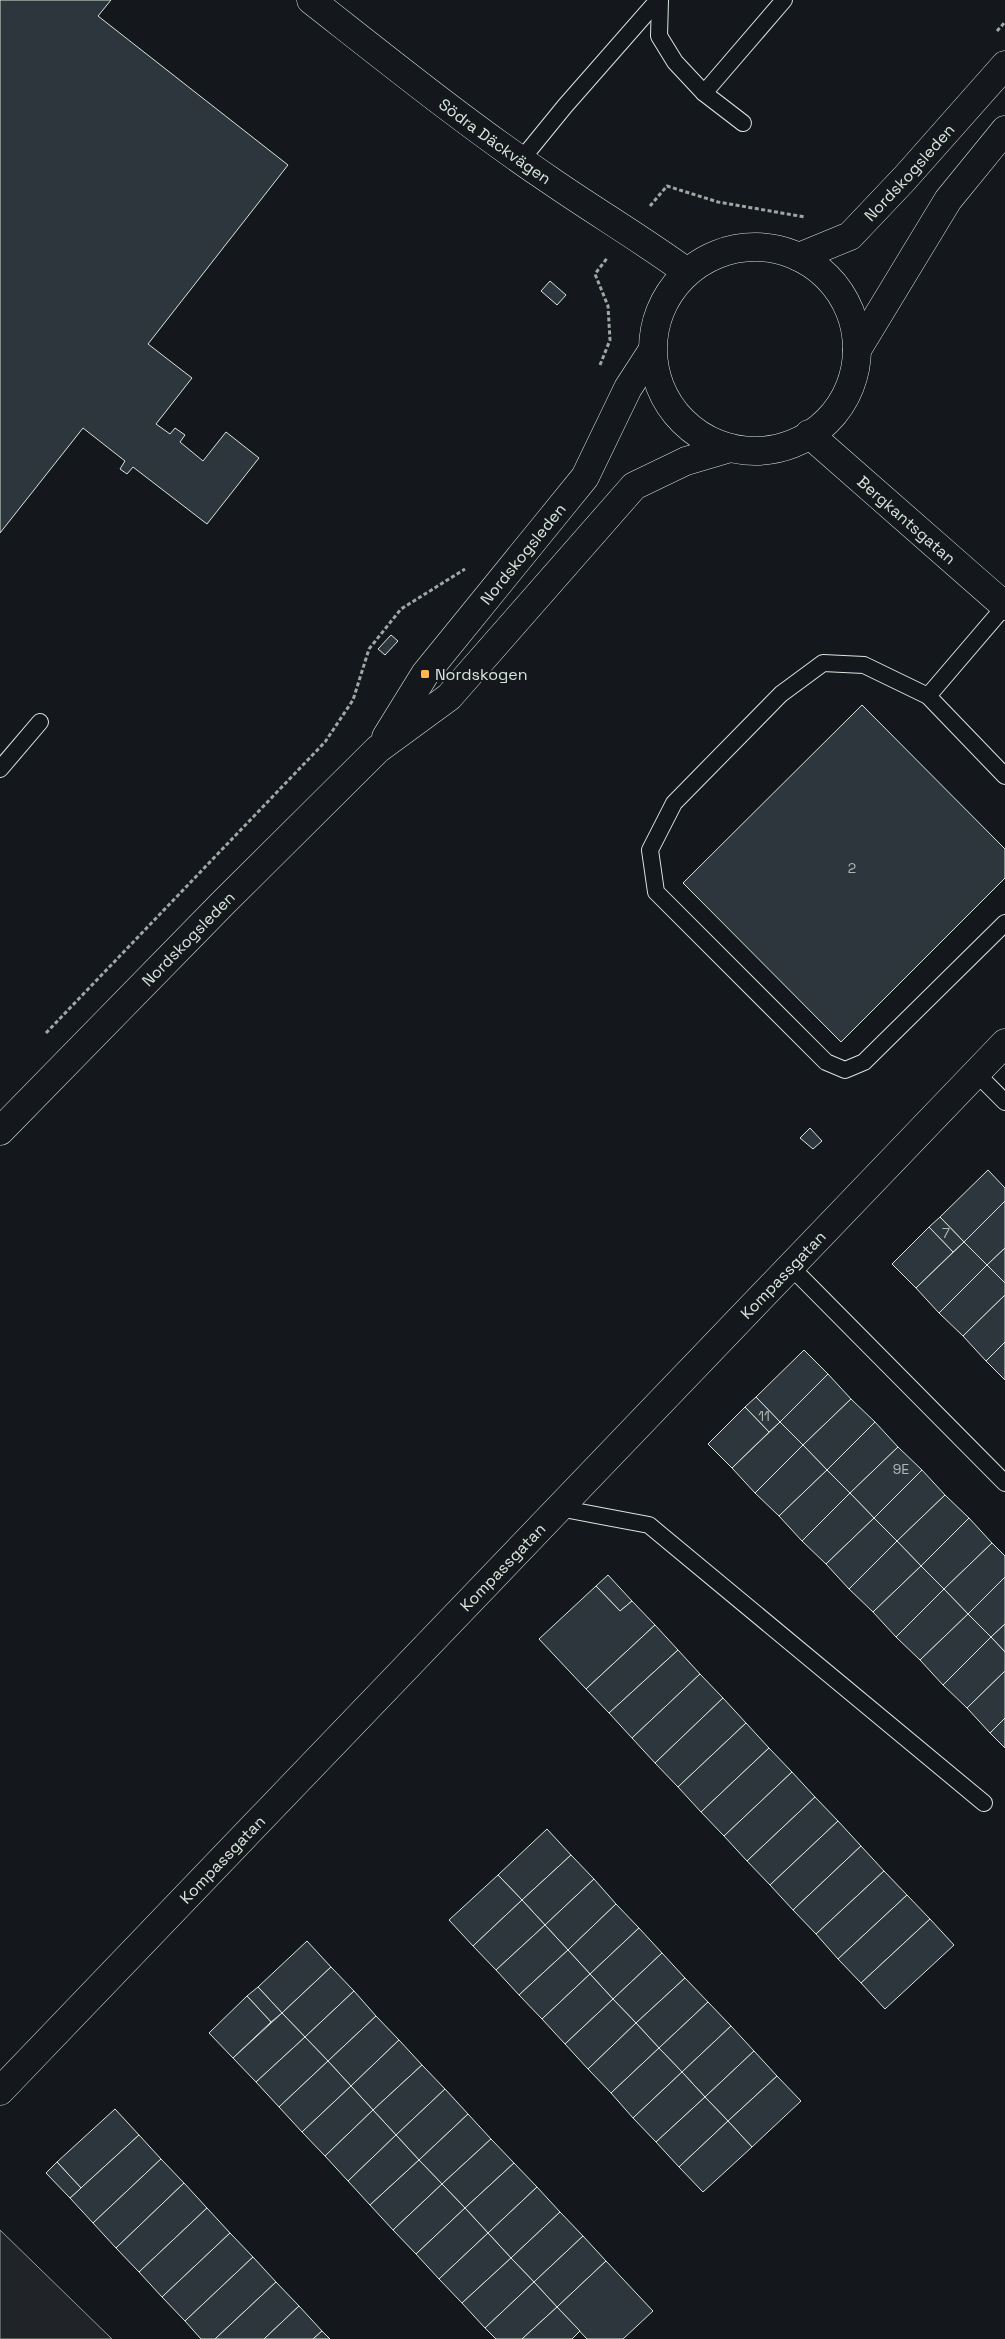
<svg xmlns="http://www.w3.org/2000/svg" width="1005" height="2339" font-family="'Space Grotesk',sans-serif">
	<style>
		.green { fill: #202428; stroke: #939e99 }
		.building { fill: #2c363c; stroke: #d8e6dc }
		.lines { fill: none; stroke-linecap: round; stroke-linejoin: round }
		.service-casing { stroke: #d8e6dc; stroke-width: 18 }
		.minor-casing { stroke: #d8e6dc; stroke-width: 29 }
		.primary-casing { stroke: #d8e6dc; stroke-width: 29 }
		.path { stroke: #9da8a2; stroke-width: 3; stroke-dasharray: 4 2.5; stroke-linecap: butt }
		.service { stroke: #14181c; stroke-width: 16 }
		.minor { stroke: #14181c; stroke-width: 28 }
		.primary { stroke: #14181c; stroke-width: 28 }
		.poi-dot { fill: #ffb74d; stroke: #14181c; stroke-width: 2 }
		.labels { text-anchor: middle; stroke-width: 4; stroke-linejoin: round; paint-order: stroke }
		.number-label { font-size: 14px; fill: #adbab4 }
		.street-label { font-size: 16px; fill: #d8e6dc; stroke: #14181c }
		.poi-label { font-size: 16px; fill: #d8e6dc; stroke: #14181c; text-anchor: start }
	</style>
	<rect width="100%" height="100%" fill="#14181c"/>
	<polygon class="green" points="0,2230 112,2339 0,2339"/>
	<g class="building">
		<polygon points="0,0 111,0 98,16 288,165 148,344 192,378 156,424 170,434 175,428 185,435 180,442 203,461 226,432 259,458 207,524 133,467 127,474 120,469 125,461 83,428 0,533"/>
		<polygon points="550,281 566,295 557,305 541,291"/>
		<polygon points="391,635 398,641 385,655 378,649"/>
		<polygon points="862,705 1005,849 1005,878 841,1042 683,883"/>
		<polygon points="810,1128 822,1141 813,1149 800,1138"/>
		<polygon points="988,1170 1005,1188 1005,1201 964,1242 940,1217"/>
		<polygon points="1005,1201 1005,1248 987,1265 964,1242"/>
		<polygon points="940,1217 964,1242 953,1252 929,1227"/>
		<polygon points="929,1227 953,1252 916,1288 892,1264"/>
		<polygon points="964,1242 987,1265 939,1313 916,1288"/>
		<polygon points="1005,1248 1005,1283 987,1265"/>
		<polygon points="987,1265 1005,1283 1005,1295 963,1336 939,1313"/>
		<polygon points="1005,1295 1005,1342 986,1361 963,1336"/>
		<polygon points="1005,1342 1005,1380 986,1361"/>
		<polygon points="804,1350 828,1374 780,1422 756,1397"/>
		<polygon points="828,1374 851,1399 803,1445 780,1422"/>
		<polygon points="756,1397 780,1422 769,1432 745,1407"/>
		<polygon points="851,1399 875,1422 827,1470 803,1445"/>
		<polygon points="745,1407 769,1432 732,1468 708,1444"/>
		<polygon points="780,1422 803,1445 755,1493 732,1468"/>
		<polygon points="875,1422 898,1447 850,1493 827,1470"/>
		<polygon points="803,1445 827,1470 779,1516 755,1493"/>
		<polygon points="898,1447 922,1470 874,1518 850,1493"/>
		<polygon points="827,1470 850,1493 802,1541 779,1516"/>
		<polygon points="922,1470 945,1495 897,1541 874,1518"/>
		<polygon points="850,1493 874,1518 826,1564 802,1541"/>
		<polygon points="945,1495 969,1518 921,1566 897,1541"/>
		<polygon points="874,1518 897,1541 849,1589 826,1564"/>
		<polygon points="969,1518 992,1543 944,1589 921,1566"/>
		<polygon points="897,1541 921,1566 873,1612 849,1589"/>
		<polygon points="992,1543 1005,1556 1005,1577 968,1614 944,1589"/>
		<polygon points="921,1566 944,1589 896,1637 873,1612"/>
		<polygon points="608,1575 632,1601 620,1611 596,1586"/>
		<polygon points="1005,1577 1005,1624 991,1637 968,1614"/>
		<polygon points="596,1586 620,1611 632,1601 655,1625 586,1689 539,1639"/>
		<polygon points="944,1589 968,1614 920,1660 896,1637"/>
		<polygon points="968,1614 991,1637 943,1685 920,1660"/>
		<polygon points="1005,1624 1005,1652 991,1637"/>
		<polygon points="655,1625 678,1650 609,1713 586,1689"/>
		<polygon points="991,1637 1005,1652 1005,1671 967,1708 943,1685"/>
		<polygon points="678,1650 700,1674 632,1738 609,1713"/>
		<polygon points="1005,1671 1005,1718 990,1733 967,1708"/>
		<polygon points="700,1674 723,1698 655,1763 632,1738"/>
		<polygon points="723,1698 746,1723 678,1787 655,1763"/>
		<polygon points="1005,1718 1005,1748 990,1733"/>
		<polygon points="746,1723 769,1748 701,1812 678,1787"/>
		<polygon points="769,1748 792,1772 724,1836 701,1812"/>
		<polygon points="792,1772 815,1797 747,1861 724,1836"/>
		<polygon points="815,1797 838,1821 770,1885 747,1861"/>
		<polygon points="838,1821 861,1846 793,1910 770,1885"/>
		<polygon points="547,1829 571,1855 522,1900 498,1875"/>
		<polygon points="861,1846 884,1871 816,1934 793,1910"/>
		<polygon points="571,1855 594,1879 545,1925 522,1900"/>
		<polygon points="884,1871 907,1895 838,1959 816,1934"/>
		<polygon points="498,1875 522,1900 473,1946 449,1920"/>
		<polygon points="594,1879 616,1904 568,1950 545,1925"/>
		<polygon points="907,1895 930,1919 861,1983 838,1959"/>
		<polygon points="522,1900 545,1925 496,1970 473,1946"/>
		<polygon points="616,1904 639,1928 590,1974 568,1950"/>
		<polygon points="930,1919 954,1945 885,2009 861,1983"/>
		<polygon points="545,1925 568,1950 519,1995 496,1970"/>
		<polygon points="639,1928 662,1953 613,1999 590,1974"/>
		<polygon points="307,1941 331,1967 282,2013 258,1987"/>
		<polygon points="568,1950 590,1974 542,2019 519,1995"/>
		<polygon points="662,1953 685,1978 636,2023 613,1999"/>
		<polygon points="331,1967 354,1991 305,2037 282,2013"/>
		<polygon points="590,1974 613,1999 565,2044 542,2019"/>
		<polygon points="685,1978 708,2002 659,2048 636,2023"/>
		<polygon points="258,1987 282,2013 271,2022 247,1996"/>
		<polygon points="354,1991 376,2016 328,2061 305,2037"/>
		<polygon points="247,1996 271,2022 233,2058 209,2033"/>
		<polygon points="613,1999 636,2023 588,2069 565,2044"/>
		<polygon points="708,2002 731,2026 682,2072 659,2048"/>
		<polygon points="282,2013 305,2037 256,2082 233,2058"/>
		<polygon points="376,2016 399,2040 351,2086 328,2061"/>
		<polygon points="636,2023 659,2048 611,2093 588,2069"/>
		<polygon points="731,2026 754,2051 705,2097 682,2072"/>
		<polygon points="305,2037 328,2061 279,2107 256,2082"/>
		<polygon points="399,2040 422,2065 373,2110 351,2086"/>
		<polygon points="659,2048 682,2072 633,2118 611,2093"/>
		<polygon points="754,2051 777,2076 728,2121 705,2097"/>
		<polygon points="328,2061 351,2086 302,2132 279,2107"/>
		<polygon points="422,2065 445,2089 396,2135 373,2110"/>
		<polygon points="682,2072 705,2097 656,2142 633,2118"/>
		<polygon points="777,2076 801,2101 752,2147 728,2121"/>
		<polygon points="351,2086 373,2110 325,2156 302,2132"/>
		<polygon points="445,2089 468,2114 419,2160 396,2135"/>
		<polygon points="705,2097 728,2121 679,2167 656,2142"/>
		<polygon points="115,2109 139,2135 81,2188 57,2162"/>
		<polygon points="373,2110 396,2135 348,2181 325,2156"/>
		<polygon points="468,2114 491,2139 442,2184 419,2160"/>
		<polygon points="728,2121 752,2147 703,2192 679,2167"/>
		<polygon points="139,2135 161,2159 93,2223 70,2198"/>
		<polygon points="396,2135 419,2160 370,2205 348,2181"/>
		<polygon points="491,2139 514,2163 465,2208 442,2184"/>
		<polygon points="161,2159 184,2183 116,2248 93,2223"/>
		<polygon points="419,2160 442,2184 393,2230 370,2205"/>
		<polygon points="57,2162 81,2188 70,2198 46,2173"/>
		<polygon points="514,2163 537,2187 488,2233 465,2208"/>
		<polygon points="184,2183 207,2208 139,2272 116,2248"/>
		<polygon points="442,2184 465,2208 416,2254 393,2230"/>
		<polygon points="537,2187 560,2212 511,2258 488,2233"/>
		<polygon points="207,2208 230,2233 162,2297 139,2272"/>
		<polygon points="465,2208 488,2233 439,2279 416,2254"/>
		<polygon points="560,2212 583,2236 534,2282 511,2258"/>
		<polygon points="230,2233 253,2257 185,2321 162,2297"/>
		<polygon points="488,2233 511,2258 462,2303 439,2279"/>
		<polygon points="583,2236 606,2261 557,2307 534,2282"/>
		<polygon points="253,2257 276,2282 215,2339 201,2339 185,2321"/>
		<polygon points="511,2258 534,2282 485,2328 462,2303"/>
		<polygon points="606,2261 653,2311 623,2339 587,2339 557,2307"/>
		<polygon points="276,2282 299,2306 264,2339 215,2339"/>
		<polygon points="534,2282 557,2307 522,2339 496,2339 485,2328"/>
		<polygon points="299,2306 322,2331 313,2339 264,2339"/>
		<polygon points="557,2307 580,2331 572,2339 522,2339"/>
		<polygon points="322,2331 330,2339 313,2339"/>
	</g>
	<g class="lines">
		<g class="service-casing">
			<g id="service">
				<polyline points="660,0 659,36 675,62 704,93 784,0"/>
				<polyline points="704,93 743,123"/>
				<polyline points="521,160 565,106 658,0"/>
				<polyline points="928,696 1005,606"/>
				<polyline points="0,769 40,722"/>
				<polyline points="1005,776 928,696 864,665 823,663 781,694 674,803 650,850 656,892 826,1062 845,1070 864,1062 1005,923"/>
				<polyline points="976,1073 1005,1102"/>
				<polyline points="791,1267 1005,1483"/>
				<polyline points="559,1508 649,1525 984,1803"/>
			</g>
		</g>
		<g class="minor-casing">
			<g id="minor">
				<path id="s1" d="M311,0C390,62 468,125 551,181C596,212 643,240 687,272"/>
				<path id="s2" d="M809,434L1005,606"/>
				<path id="s3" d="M0,2091L1005,1043"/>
			</g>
		</g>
		<g class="primary-casing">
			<g id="primary">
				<circle cx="755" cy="349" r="102"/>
				<path id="s4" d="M799,257L850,236L905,178L1005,65"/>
				<polyline points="857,350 948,200 1005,130"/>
				<path id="s5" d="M386,737L425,674L585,477L628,388L652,351"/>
				<path id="s6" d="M0,1131L224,902L378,749L449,697L634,486L686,461L730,448"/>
			</g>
		</g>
		<g class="path">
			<polyline points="997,31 1005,22"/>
			<polyline points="650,206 667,186 718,202 805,217"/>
			<polyline points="600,365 610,340 608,306 595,274 608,257"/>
			<polyline points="46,1033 325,742 353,700 369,649 401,609 465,569"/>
		</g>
		<use href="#service" class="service"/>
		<use href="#minor" class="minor"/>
		<use href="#primary" class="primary"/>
	</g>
	<rect class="poi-dot" x="420" y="669" width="10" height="10" rx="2.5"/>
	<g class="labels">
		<g class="number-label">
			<text x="852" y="873">2</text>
			<text x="946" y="1238">7</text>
			<text x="764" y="1421">11</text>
			<text x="901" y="1474">9E</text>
		</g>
		<g class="street-label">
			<text dy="6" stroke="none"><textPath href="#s1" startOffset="232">Södra Däckvägen</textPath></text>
			<text dy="6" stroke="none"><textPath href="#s4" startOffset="142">Nordskogsleden</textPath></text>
			<text dy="6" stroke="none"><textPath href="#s2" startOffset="130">Bergkantsgatan</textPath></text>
			<text dy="6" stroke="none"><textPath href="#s5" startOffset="229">Nordskogsleden</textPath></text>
			<text dy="6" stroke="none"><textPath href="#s6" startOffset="269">Nordskogsleden</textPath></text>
			<text dy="6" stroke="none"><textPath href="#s3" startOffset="1131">Kompassgatan</textPath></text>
			<text dy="6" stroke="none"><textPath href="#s3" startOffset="726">Kompassgatan</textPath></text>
			<text dy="6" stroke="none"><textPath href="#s3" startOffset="321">Kompassgatan</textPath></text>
		</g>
		<g class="poi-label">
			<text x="435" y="680">Nordskogen</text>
		</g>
	</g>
</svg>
